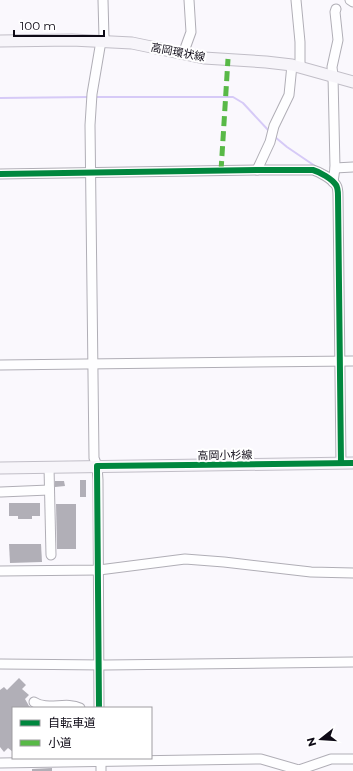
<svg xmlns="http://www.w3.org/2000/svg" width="353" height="771" font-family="Montserrat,'Noto Sans JP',sans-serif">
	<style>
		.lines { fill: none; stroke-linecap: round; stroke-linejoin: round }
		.stream { stroke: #d6caf7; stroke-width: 2 }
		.building { fill: #b1afb7 }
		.minor-casing { stroke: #b0aeb6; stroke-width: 11 }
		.major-casing { stroke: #c1bec7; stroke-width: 13 }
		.minor { stroke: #fefeff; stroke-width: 9 }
		.major { stroke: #f7f5fa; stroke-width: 11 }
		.quiet { stroke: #58b947; stroke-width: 5; stroke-dasharray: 10 5; stroke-linecap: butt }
		.cycleway-casing { stroke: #fff; stroke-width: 8 }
		.cycleway { stroke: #00873e; stroke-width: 6 }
		.labels { text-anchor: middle; stroke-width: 4; stroke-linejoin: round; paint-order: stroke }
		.street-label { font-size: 11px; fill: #0e0a16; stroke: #fff }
	</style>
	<rect width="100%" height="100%" fill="#faf8fd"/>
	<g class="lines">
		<g class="stream">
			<polyline points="95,97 233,97 243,103 269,131"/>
			<polyline points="0,98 89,97"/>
			<polyline points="275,137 287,147 315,166"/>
		</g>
	</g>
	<g class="building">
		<rect x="80" y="480" width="6" height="17"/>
		<polygon points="55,481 64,481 65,486 55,487"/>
		<polygon points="9,503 40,503 40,516 32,516 32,519 18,519 18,516 9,516"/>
		<polygon points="56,504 76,504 76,549 57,549"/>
		<polygon points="9,544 41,544 42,562 10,563"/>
		<polygon points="19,678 26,685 22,689 29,695 25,699 29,706 33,708 13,708 13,752 8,748 4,752 0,747 0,690 4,687 7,690"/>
		<polygon points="52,768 52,771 32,771 32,769"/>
	</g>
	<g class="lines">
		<g class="minor-casing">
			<g id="minor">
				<polyline points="296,0 300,42 300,67"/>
				<polyline points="350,0 353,2"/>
				<polyline points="183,54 191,32 189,0"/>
				<polyline points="335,168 353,167"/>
				<polyline points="257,170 270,142 274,126 289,95 292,65"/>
				<path d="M0,174L257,170H313C320,172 332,179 336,185C338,188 338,192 338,196L341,463"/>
				<polyline points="333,182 335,168 333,76 332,67 338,40 335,12 336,9"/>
				<polyline points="0,365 353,361"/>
				<polyline points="49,467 51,555"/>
				<polyline points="1,492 49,490"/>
				<polyline points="0,571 99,570 185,559 224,562 311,572 353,573"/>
				<polyline points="0,664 105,665 353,662"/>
				<path d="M34,702C47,711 66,701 80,708"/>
				<polyline points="99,708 98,480 97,466 94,458 90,125 92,94 101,41 104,38 103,0"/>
				<polyline points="101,758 101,771"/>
				<polyline points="0,763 261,759 299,770 331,759 353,759"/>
			</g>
		</g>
		<g class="major-casing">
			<g id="major">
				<polyline points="0,41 72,40 132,43 204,58 266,62 292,65 353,82"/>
				<polyline points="0,468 353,463"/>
			</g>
		</g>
		<use href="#minor" class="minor"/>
		<use href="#major" class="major"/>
		<polyline class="quiet" points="221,171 228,59"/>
		<g class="cycleway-casing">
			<g id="cycleway">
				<path d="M0,174L257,170H313C320,172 332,179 336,185C338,188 338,192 338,196L341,463"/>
				<polyline points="99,708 97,466 353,463"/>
			</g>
		</g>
		<use href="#cycleway" class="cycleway"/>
	</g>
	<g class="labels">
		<g class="street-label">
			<text transform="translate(178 52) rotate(11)" y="4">高岡環状線</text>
			<text transform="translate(225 455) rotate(-1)" y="4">高岡小杉線</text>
		</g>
	</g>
	<rect x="12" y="707" width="140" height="52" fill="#ffffff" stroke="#9f9da2"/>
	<rect x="20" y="720" width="20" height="6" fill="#00873e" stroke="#9f9da2"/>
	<text x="48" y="727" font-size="12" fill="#0e0a16">自転車道</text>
	<rect x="20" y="740" width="20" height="6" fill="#58b947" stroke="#9f9da2"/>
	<text x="48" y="747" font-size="12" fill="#0e0a16">小道</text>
	<g transform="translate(321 739) rotate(253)" stroke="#ffffff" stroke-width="3" paint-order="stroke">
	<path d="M0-3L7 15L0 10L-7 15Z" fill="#0e0a16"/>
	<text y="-6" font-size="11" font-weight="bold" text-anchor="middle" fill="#0e0a16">N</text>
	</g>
	<path d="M14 30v6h90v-6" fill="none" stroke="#0e0a16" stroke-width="2"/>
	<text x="20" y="30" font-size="12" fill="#0e0a16" stroke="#ffffff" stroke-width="3" paint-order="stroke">100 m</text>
</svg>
